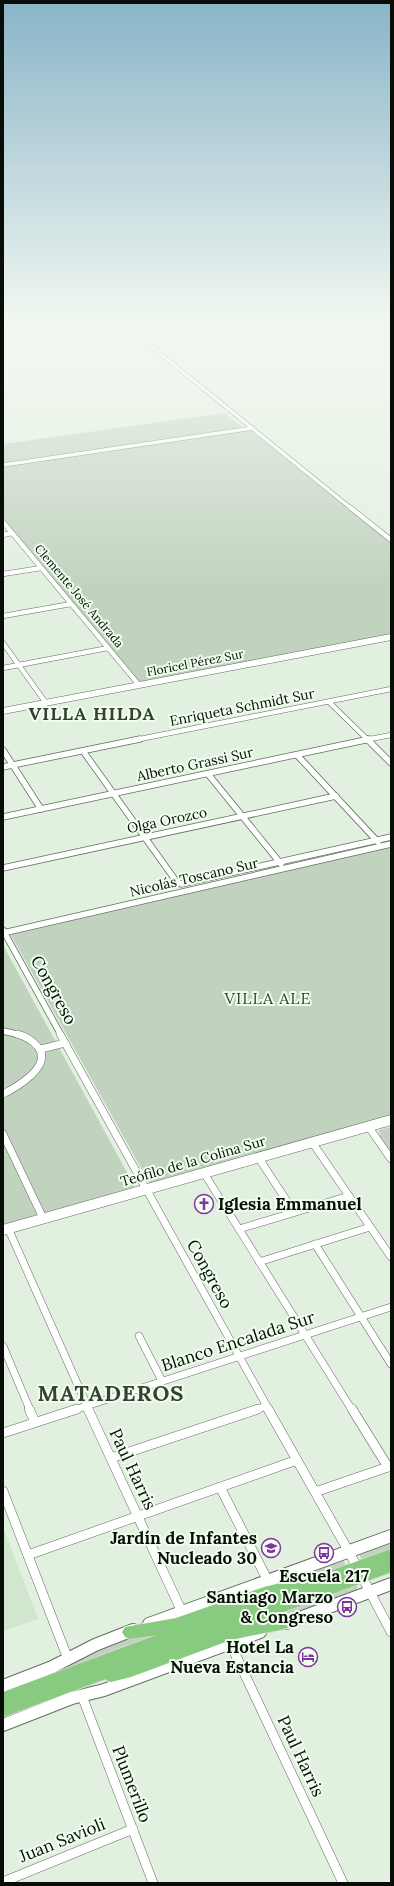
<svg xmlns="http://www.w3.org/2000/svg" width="394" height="1886" font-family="Lora,serif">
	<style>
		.built { fill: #d2e5cf }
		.green { fill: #c1d2bf }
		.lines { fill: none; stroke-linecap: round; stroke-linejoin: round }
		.minor-far4-casing { stroke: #636f61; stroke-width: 4.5 }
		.minor-far3-casing { stroke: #636f61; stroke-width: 5.5 }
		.minor-far2-casing { stroke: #636f61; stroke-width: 7 }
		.minor-far1-casing { stroke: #636f61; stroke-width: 8 }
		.minor-casing { stroke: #636f61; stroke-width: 10 }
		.tertiary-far2-casing { stroke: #636f61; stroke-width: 7 }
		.tertiary-far1-casing { stroke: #636f61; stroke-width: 11 }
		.tertiary-casing { stroke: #636f61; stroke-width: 14 }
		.trunk-casing { stroke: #d3d3d3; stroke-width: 2 }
		.minor-far4 { stroke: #fff; stroke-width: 3.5 }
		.minor-far3 { stroke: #fff; stroke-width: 4.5 }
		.minor-far2 { stroke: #fff; stroke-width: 5.5 }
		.minor-far1 { stroke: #fff; stroke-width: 7 }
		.minor { stroke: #fff; stroke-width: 9 }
		.tertiary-far2 { stroke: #fff; stroke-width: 6 }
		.tertiary-far1 { stroke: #fff; stroke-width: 10 }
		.tertiary { stroke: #fff; stroke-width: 12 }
		.trunk { fill: #88cb80; fill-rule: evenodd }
		.labels { text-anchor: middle; stroke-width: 4; stroke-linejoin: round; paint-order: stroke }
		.far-street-label { font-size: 12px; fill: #080d08; stroke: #effeed }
		.street-label { font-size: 14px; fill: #080d08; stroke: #effeed }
		.quarter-label { font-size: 16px; letter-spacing: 1px; fill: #364134; stroke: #effeed }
		.near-street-label { font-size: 17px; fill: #080d08; stroke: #effeed }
		.near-poi-label { font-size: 17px; font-weight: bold; fill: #080d08; stroke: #effeed; text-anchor: end }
		.district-label { font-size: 18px; font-weight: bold; letter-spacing: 1px; fill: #364134; stroke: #effeed }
		.near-district-label { font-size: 22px; font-weight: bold; letter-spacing: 1px; fill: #364134; stroke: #effeed }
	</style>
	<rect width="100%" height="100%" fill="#e2f0e0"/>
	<polygon class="built" points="3,1527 38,1619 3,1631"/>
	<g class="green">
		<polygon points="225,413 243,428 3,463 3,444"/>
		<polygon points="251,430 391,543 391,635 141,684 3,519 3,466"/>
		<polygon points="391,847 391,1115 150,1184 11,935"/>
		<polygon points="3,945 135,1187 3,1225"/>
		<polygon points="391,1127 391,1152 380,1137 379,1130"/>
		<polygon points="391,1542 391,1550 364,1560 360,1557 360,1554"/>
		<polygon points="343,1560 345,1563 344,1566 316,1576 278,1586 170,1622"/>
		<polygon points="354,1585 357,1586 357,1591 278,1621 246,1625"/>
		<polygon points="168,1631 3,1693 93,1651 127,1638"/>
	</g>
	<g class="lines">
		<g class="minor-far4-casing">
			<g id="minor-far4">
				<polyline points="126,326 352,509"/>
				<polyline points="3,465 253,428"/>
			</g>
		</g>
		<g class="minor-far3-casing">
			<g id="minor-far3">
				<polyline points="351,508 391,540"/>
				<polyline points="3,522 139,685"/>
				<polyline points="3,535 12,533"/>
				<polyline points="3,574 41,568"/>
				<polyline points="3,616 71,604"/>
				<polyline points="3,643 46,703"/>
				<polyline points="3,668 108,648"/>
				<polyline points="329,702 368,740"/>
				<polyline points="135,740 391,689"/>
				<polyline points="365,740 391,735"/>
			</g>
		</g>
		<g class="minor-far2-casing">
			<g id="minor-far2">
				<polyline points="367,739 391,763"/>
				<polyline points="3,750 41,809"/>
				<polyline points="83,751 176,881 181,884 391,837"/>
				<polyline points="297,755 378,842"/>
				<polyline points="3,767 140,739"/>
				<polyline points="208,774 281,864"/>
				<polyline points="3,817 370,739"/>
				<polyline points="3,868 336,796"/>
				<polyline points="3,930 61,1035"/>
				<polyline points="3,933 391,844"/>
				<polyline points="3,1031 21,1035"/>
			</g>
		</g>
		<g class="minor-far1-casing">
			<g id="minor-far1">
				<polyline points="60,1034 269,1410"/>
				<polyline points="41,1049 65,1043"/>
				<path d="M3,1094C17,1087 53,1066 38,1047C32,1040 25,1036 17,1034"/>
				<polyline points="368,1126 391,1159"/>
				<polyline points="3,1134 43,1218"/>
				<polyline points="312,1142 391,1257"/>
				<polyline points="258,1157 294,1212"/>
				<polyline points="204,1173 352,1410"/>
				<polyline points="8,1228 89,1410"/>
				<polyline points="239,1229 349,1196"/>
				<polyline points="315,1244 391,1364"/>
				<polyline points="259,1262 370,1227"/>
				<polyline points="139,1336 162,1381"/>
				<polyline points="3,1346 30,1410"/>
				<polyline points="74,1410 391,1307"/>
				<polyline points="255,1410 266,1406"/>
			</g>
		</g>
		<g class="minor-casing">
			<g id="minor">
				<polyline points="29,1409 35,1422"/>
				<polyline points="88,1409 182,1612"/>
				<polyline points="268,1409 349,1552 391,1632"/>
				<polyline points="352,1409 388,1467"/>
				<polyline points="3,1433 77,1409"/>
				<polyline points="111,1458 258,1409"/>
				<polyline points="220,1487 268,1581"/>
				<polyline points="3,1491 68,1659"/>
				<polyline points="315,1492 391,1466"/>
				<polyline points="28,1555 297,1460"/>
				<polyline points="230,1643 343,1883"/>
				<polyline points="82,1696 153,1883"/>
				<polyline points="3,1882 133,1829"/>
			</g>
		</g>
		<g class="tertiary-far2-casing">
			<polyline id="tertiary-far2" points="3,711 391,637"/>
		</g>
		<g class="tertiary-far1-casing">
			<polyline id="tertiary-far1" points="3,1230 391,1120"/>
		</g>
		<g class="tertiary-casing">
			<g id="tertiary">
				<polyline points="286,1623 391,1584"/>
				<polyline points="149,1624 391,1536"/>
				<polyline points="3,1686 52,1667 95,1645 133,1630"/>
				<polyline points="3,1725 72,1698 104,1690 260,1632"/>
			</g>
		</g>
		<g class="trunk-casing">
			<polygon id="trunk" points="391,1549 391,1572 262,1620 288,1615 293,1617 296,1622 293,1627 231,1640 131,1677 111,1682 105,1679 3,1717 3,1692 157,1635 130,1639 125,1637 122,1632 125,1627 176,1618 264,1587 288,1581 294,1584"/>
		</g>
		<use href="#minor-far4" class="minor-far4"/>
		<use href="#minor-far3" class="minor-far3"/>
		<use href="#minor-far2" class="minor-far2"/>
		<use href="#minor-far1" class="minor-far1"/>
		<use href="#minor" class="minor"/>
		<use href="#tertiary-far2" class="tertiary-far2"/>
		<use href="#tertiary-far1" class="tertiary-far1"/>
		<use href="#tertiary" class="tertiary"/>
		<use href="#trunk" class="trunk"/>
	</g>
	<linearGradient id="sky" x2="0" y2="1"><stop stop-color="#89b4c8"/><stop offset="0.55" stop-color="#f2f8f1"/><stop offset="1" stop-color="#f2f8f1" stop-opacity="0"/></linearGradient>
	<rect width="394" height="590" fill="url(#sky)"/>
	<defs>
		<g id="church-ring" transform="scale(1)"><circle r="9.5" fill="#effeed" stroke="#8333a3" stroke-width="1.5"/><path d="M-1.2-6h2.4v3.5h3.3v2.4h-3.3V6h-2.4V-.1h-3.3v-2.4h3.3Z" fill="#8333a3"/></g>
		<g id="school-ring" transform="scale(1)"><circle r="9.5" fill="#effeed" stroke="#8333a3" stroke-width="1.5"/><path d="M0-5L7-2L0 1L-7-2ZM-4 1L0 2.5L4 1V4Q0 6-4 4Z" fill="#8333a3"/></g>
		<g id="bus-ring" transform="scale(1)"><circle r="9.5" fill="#effeed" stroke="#8333a3" stroke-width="1.5"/><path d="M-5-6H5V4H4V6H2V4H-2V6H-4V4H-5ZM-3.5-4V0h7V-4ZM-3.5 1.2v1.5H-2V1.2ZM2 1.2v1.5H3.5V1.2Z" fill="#8333a3"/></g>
		<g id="hotel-ring" transform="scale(1)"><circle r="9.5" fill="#effeed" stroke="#8333a3" stroke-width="1.5"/><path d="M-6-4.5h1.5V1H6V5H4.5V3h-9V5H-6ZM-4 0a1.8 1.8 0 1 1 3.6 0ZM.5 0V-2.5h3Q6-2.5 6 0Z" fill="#8333a3"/></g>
	</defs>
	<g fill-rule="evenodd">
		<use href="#church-ring" x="204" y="1204"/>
		<use href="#school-ring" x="271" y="1548"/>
		<use href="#bus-ring" x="324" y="1553"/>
		<use href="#bus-ring" x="347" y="1607"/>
		<use href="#hotel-ring" x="308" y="1657"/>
	</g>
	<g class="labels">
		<g class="far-street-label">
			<text transform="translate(79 596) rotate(50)" y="4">Clemente José Andrada</text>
			<text transform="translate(195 663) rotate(-11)" y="4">Floricel Pérez Sur</text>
		</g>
		<g class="street-label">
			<text transform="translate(242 707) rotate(-11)" y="5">Enriqueta Schmidt Sur</text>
			<text transform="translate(195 764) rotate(-12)" y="5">Alberto Grassi Sur</text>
			<text transform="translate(167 820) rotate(-12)" y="5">Olga Orozco</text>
			<text transform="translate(194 877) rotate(-13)" y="5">Nicolás Toscano Sur</text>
			<text transform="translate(193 1161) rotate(-16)" y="5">Teófilo de la Colina Sur</text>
		</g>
		<g class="quarter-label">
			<text x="268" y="1004">VILLA ALE</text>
		</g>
		<g class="near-street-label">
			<text transform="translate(54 990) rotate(61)" y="6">Congreso</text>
			<text transform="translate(210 1274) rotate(61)" y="6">Congreso</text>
			<text transform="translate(238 1341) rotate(-18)" y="6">Blanco Encalada Sur</text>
			<text transform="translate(133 1469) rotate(65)" y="6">Paul Harris</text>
			<text transform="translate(301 1756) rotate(65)" y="6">Paul Harris</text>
			<text transform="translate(132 1784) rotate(69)" y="6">Plumerillo</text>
			<text transform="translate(62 1840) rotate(-22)" y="6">Juan Savioli</text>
		</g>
		<g class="near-poi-label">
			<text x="218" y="1210" text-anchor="start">Iglesia Emmanuel</text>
			<text x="257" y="1544">Jardín de Infantes<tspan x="257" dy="20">Nucleado 30</tspan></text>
			<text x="324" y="1582" text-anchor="middle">Escuela 217</text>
			<text x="333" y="1603">Santiago Marzo<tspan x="333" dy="20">&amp; Congreso</tspan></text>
			<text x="294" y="1653">Hotel La<tspan x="294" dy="20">Nueva Estancia</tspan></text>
		</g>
		<g class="district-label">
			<text x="92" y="720">VILLA HILDA</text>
		</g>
		<g class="near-district-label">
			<text x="111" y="1401">MATADEROS</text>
		</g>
	</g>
	<rect width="394" height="1886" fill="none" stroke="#080d08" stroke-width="8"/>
</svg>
